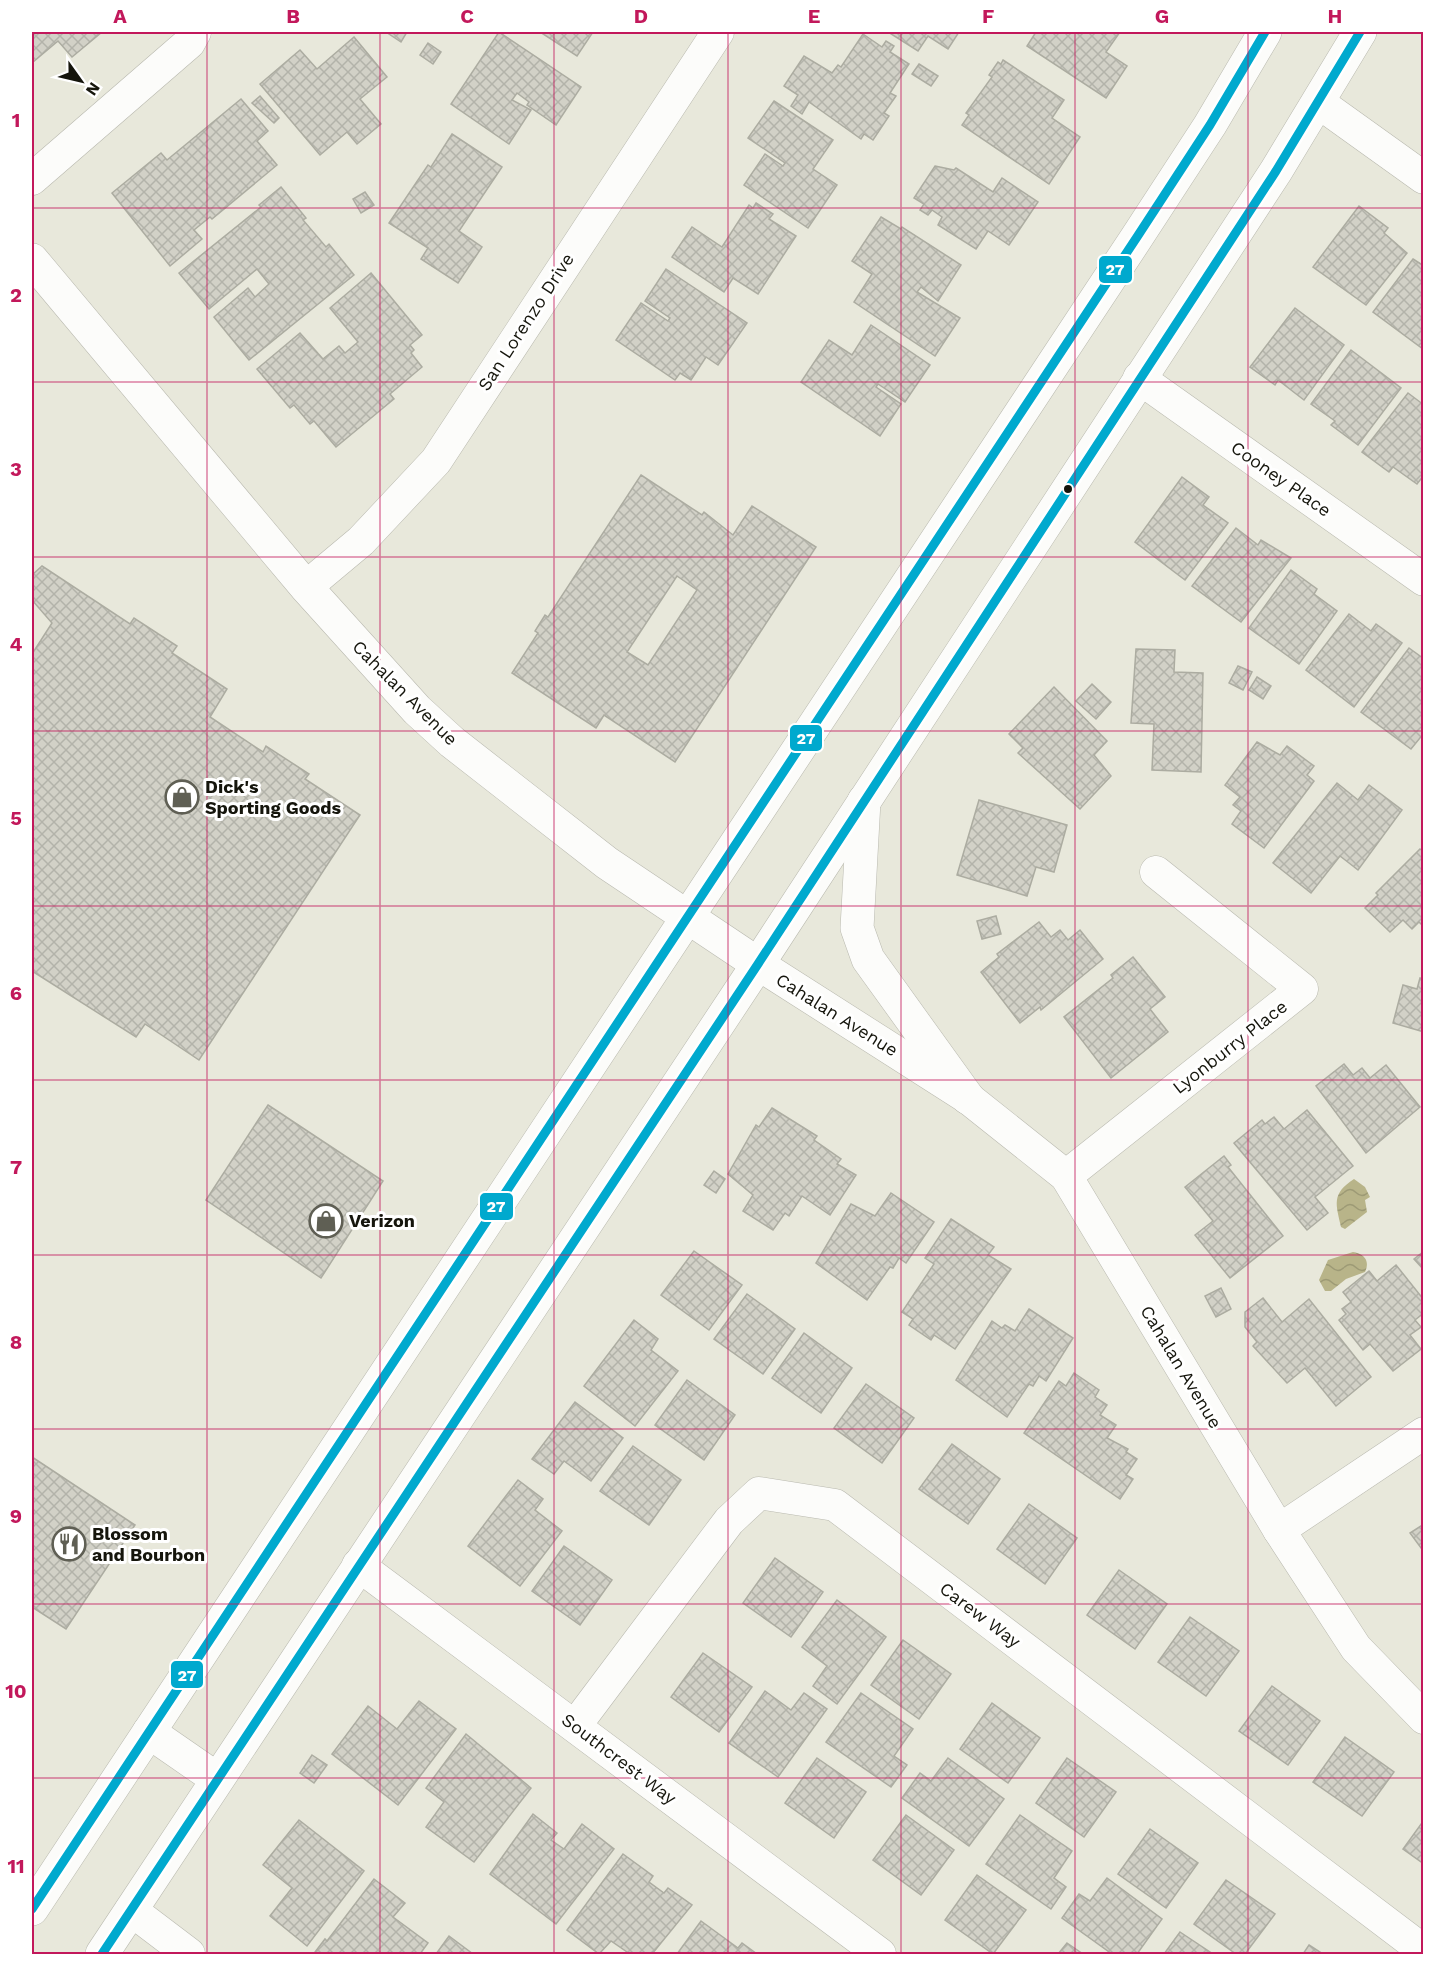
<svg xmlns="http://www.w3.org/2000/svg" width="1455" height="1986" font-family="'Work Sans',sans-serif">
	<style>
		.water { fill: url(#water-waves) }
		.building { fill: url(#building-cross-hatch); stroke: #acaca1; stroke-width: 1.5; fill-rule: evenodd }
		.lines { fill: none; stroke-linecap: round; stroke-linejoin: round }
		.street-casing { stroke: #b9b9af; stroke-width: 33 }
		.secondary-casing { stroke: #b9b9af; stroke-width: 34 }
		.street { stroke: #fcfcfa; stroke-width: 32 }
		.secondary { stroke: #fcfcfa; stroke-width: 33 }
		.bus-1-casing { stroke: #fff; stroke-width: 14 }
		.bus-1 { stroke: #00a9ce; stroke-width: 9 }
		.grid { fill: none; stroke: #c2185b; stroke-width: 1.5; stroke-opacity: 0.55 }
		.bus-dot { fill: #15150c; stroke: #fff; stroke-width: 2 }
		.labels { text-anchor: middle; stroke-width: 6; stroke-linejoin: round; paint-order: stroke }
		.street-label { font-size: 18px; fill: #15150c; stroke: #fff }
		.poi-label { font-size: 18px; font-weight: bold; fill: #15150c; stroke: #fff; text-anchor: start }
		.line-badge { stroke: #fff; stroke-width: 2 }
		.badge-label { font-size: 16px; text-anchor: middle; font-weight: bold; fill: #fff }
		.neatline { fill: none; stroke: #c2185b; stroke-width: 2 }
		.grid-label { font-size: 20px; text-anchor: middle; font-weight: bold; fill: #c2185b }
	</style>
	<defs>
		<pattern id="water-waves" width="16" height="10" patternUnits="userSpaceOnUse" patternTransform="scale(1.5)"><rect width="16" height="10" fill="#b8b489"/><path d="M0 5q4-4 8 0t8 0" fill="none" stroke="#9d9a75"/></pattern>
		<pattern id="building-cross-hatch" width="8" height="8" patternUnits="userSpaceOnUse" patternTransform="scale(1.5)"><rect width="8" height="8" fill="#d2d1c7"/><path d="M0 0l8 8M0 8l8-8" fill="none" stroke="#b3b3aa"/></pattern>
	</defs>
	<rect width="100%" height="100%" fill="#e8e8db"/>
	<g class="water">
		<path d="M1354,1179L1365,1187L1370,1197L1365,1200L1367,1212L1345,1229L1341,1227C1336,1204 1331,1194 1354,1179Z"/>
		<path d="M1353,1252C1365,1254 1370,1261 1365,1272L1346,1279L1331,1291H1325L1319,1280L1328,1260Z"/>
	</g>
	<g class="building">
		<polygon points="32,32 102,32 72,57 58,41 32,63"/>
		<polygon points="386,32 407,32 401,42"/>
		<polygon points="499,32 581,87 556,125 527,105 529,102 517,93 512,100 531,110 509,144 451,104"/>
		<polygon points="540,32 593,32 577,56"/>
		<polygon points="888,32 959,32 948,49 928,36 918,51"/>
		<polygon points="1036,32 1120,32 1106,52 1127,66 1106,98 1027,46"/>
		<polygon points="863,34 882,47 886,41 894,46 890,52 909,64 890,93 896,96 884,113 889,116 873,140 864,134 861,139 809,102 802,114 791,106 798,95 784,86 804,56 832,73 838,65 841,67"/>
		<polygon points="354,37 387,77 360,99 381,124 357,144 347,132 320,155 260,84 300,50 317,69"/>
		<polygon points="428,43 441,52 433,64 420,55"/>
		<polygon points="1003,60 1064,100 1052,118 1080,137 1049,184 962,125 969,115 966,113 992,77 989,75 998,62 1001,64"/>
		<polygon points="919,64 938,76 931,86 912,74"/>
		<polygon points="260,96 279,118 274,123 252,103"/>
		<polygon points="241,99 268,131 257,141 277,165 212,219 210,217 194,230 202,239 170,266 112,193 161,153 167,160"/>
		<polygon points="774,101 833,140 813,169 837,185 808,228 744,185 765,154 783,166 785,163 748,138"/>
		<polygon points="452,134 502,167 459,231 482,247 458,283 421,259 428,248 389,223 428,165 431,167"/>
		<polygon points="935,166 954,170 956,168 993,192 1002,178 1038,202 1009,245 988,231 976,249 938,225 942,217 932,210 928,215 920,210 924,204 914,198"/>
		<polygon points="281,187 306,218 303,220 326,247 329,244 354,275 249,360 214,317 248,288 255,297 269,284 257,269 209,309 179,273 261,207 259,205"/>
		<polygon points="365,192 374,205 361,213 353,199"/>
		<polygon points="756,203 773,214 769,219 796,236 758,294 733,278 724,292 672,257 692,227 722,247 749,205 753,208"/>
		<polygon points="1359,206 1388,228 1384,233 1407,253 1366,305 1313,267"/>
		<polygon points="881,217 901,229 902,227 961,265 938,301 921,287 917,292 960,318 935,356 854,302 872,274 852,261"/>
		<polygon points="1413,259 1424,266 1423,349 1373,312"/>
		<polygon points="666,269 747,323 718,365 706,357 691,380 680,373 675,380 616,340 641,303 668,321 670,318 645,301"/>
		<polygon points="371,273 422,335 410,345 414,350 411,353 422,367 390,394 394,399 336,447 314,421 310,424 294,405 290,408 257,369 300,333 323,359 339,346 345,353 358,342 330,308"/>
		<polygon points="1295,308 1344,345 1304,400 1278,380 1275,385 1250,367"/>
		<polygon points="871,325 930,365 905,402 878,384 876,387 901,404 880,436 801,382 829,340 852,355"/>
		<polygon points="1351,350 1401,388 1358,445 1331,425 1335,421 1311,404"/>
		<polygon points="1408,393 1424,405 1424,475 1417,484 1393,467 1389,472 1362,452"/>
		<path d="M641,475L702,515L704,512L733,535L752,506L816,547L675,762L604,715L596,728L512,673L538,633L535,631L545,615L548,617ZM677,576L697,590L648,665L627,652Z"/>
		<polygon points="1182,477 1209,497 1203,505 1228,523 1185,580 1135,542"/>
		<polygon points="1236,528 1258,545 1261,540 1291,558 1241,622 1192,586"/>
		<polygon points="42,566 130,624 134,618 177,646 172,653 227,689 210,717 263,752 266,746 309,774 305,779 360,815 199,1060 145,1024 136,1037 32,971 32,654 52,623 32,600 32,575"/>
		<polygon points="1291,570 1317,589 1314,594 1337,611 1299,664 1249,628"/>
		<polygon points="1349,614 1371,631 1376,624 1402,643 1354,707 1306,670"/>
		<polygon points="1409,648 1424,659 1424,733 1411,749 1361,712"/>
		<polygon points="1136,649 1175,650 1174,672 1203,673 1201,772 1152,770 1154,724 1131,723"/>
		<polygon points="1238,666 1252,672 1243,690 1229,683"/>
		<polygon points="1257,677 1271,686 1263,699 1249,690"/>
		<polygon points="1092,684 1111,702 1096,719 1076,701"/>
		<polygon points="1054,687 1107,741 1094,755 1111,776 1080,809 1018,753 1023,748 1009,734"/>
		<polygon points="1257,742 1280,755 1287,746 1314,766 1307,775 1314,781 1264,848 1232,824 1241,811 1233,805 1240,797 1225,785"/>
		<polygon points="1337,783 1358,800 1369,785 1402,810 1358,870 1340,856 1311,893 1273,863"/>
		<polygon points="979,800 1067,825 1054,872 1036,867 1027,896 957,875"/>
		<polygon points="1420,849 1424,852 1424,927 1419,922 1412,929 1403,920 1390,932 1365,908 1378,895 1376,893"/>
		<polygon points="996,916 1001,934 982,939 977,921"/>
		<polygon points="1039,922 1051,937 1060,930 1068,940 1080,930 1103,959 1041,1010 1040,1007 1020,1023 981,972 999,957 997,954"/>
		<polygon points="1133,957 1165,997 1150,1009 1168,1032 1111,1078 1064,1017 1113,978 1111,975"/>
		<polygon points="1420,978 1424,979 1424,1032 1393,1023 1403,985 1417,989"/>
		<polygon points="1344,1064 1353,1075 1362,1068 1370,1078 1386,1065 1420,1107 1366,1153 1316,1086"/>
		<polygon points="268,1105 383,1181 321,1278 206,1200"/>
		<polygon points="772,1108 817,1136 814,1140 841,1159 837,1164 856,1175 830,1215 802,1196 789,1216 785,1213 773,1230 743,1211 753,1195 728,1174 756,1125 759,1127"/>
		<polygon points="1307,1110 1353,1166 1315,1197 1328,1213 1307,1230 1234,1143 1262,1120 1265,1124 1274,1117 1284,1129"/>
		<polygon points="1224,1156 1231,1165 1228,1167 1283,1236 1230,1278 1195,1235 1213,1221 1185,1187"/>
		<polygon points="714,1171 725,1179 716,1193 704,1185"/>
		<polygon points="891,1193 934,1222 906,1263 899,1258 893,1268 890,1267 867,1300 816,1263 851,1204 875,1216"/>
		<polygon points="951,1219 994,1247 988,1255 1011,1269 955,1349 934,1335 931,1340 909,1325 913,1319 902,1312 934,1264 925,1258"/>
		<polygon points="694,1251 742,1285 709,1330 661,1295"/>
		<polygon points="1424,1251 1424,1270 1414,1259"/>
		<polygon points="1396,1265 1424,1300 1424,1313 1415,1320 1421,1327 1410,1335 1421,1349 1393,1371 1370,1344 1363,1350 1339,1320 1346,1314 1342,1309 1351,1302 1343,1292 1369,1271 1377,1281"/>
		<polygon points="1221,1288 1231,1309 1216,1317 1205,1296"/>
		<polygon points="747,1294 795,1329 763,1374 714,1339"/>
		<polygon points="1263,1298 1282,1322 1309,1299 1371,1377 1336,1406 1305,1368 1287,1383 1253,1346 1257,1342 1245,1327 1245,1312"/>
		<polygon points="1029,1309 1073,1338 1046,1381 1039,1376 1033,1386 1029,1384 1007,1417 956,1380 992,1321 1002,1328 1005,1325 1015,1331"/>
		<polygon points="634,1320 658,1339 651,1350 678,1371 635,1426 584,1386"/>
		<polygon points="804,1333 852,1368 821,1413 772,1378"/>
		<polygon points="1074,1373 1099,1390 1095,1397 1107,1405 1100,1415 1116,1425 1107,1438 1128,1449 1126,1452 1137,1459 1126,1475 1133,1479 1120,1499 1024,1433 1059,1381 1066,1386"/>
		<polygon points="687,1380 735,1415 704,1460 655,1425"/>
		<polygon points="866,1384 914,1418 882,1463 834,1428"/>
		<polygon points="575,1402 623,1438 591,1481 564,1461 554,1474 532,1459"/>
		<polygon points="952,1444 1000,1479 968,1524 919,1489"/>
		<polygon points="633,1446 681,1480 649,1525 600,1491"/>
		<polygon points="32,1457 135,1525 66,1629 32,1607"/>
		<polygon points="518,1480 543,1499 535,1510 562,1531 520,1586 468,1546"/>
		<polygon points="1029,1504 1077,1538 1045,1584 997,1549"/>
		<polygon points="1424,1524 1424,1552 1410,1533"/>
		<polygon points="564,1546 612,1580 580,1625 532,1591"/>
		<polygon points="775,1558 823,1592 791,1637 743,1603"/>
		<polygon points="1119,1570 1167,1604 1135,1649 1087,1615"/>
		<polygon points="837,1600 886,1637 837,1704 813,1686 827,1666 802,1647"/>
		<polygon points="1190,1617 1239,1651 1206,1696 1158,1662"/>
		<polygon points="903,1640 951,1674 919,1719 871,1685"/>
		<polygon points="703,1653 752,1687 719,1732 671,1697"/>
		<polygon points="1272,1686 1320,1721 1288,1765 1239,1731"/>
		<polygon points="765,1691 791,1710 804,1693 827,1709 778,1777 729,1743"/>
		<polygon points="861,1693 913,1729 894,1756 907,1765 891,1787 826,1742"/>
		<polygon points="419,1701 456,1729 398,1805 332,1754 368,1706 397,1729"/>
		<polygon points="992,1703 1040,1738 1008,1783 960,1749"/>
		<polygon points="466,1734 531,1788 474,1862 426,1827 444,1802 426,1788"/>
		<polygon points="1345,1737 1394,1772 1362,1816 1313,1782"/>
		<polygon points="312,1755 327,1765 314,1783 300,1773"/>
		<polygon points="817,1758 866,1792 834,1838 785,1803"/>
		<polygon points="948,1758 1004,1799 969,1846 902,1798 920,1773 931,1781"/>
		<polygon points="1067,1758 1116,1792 1084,1837 1036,1803"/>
		<polygon points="533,1814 557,1833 551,1840 564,1849 582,1824 614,1849 556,1924 490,1874"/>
		<polygon points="906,1815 954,1850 921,1895 873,1860"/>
		<polygon points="1020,1815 1072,1851 1054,1878 1066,1887 1051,1909 986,1864"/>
		<polygon points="299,1820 364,1871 307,1946 270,1916 292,1888 263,1865"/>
		<polygon points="1424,1820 1424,1864 1403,1849"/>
		<polygon points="1150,1829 1198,1863 1166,1908 1118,1874"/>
		<polygon points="623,1854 653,1876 649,1882 664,1893 668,1888 692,1905 652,1954 630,1954 611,1941 599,1954 567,1930"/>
		<polygon points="977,1875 1026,1910 993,1954 945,1920"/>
		<polygon points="1107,1878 1162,1919 1137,1954 1112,1954 1062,1918 1079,1894 1090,1901"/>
		<polygon points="374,1879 405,1903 393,1917 428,1943 420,1954 318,1954 315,1952 325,1939 327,1941"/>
		<polygon points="1226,1880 1275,1914 1245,1954 1236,1954 1194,1924"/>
		<polygon points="701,1921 738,1948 742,1943 757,1954 677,1954"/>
		<polygon points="1180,1932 1213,1954 1164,1954"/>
		<polygon points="449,1936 473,1954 436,1954"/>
		<polygon points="1067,1943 1083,1954 1058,1954"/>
		<polygon points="1309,1945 1323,1954 1303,1954"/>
	</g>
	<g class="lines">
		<g class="street-casing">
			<g id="street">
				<polyline points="1318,102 1424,178"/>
				<polyline points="32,179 189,43 195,32"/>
				<polyline points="1139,378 1424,580"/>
				<polyline points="306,587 361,541 436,461 718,32"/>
				<polyline points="758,964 968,1098 1066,1176 1279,1530 1356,1648 1424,1718"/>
				<polyline points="1066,1176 1302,989 1156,872"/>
				<polyline points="1279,1530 1424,1433"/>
				<polyline points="358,1565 880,1954"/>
				<polyline points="575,1726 729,1521 759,1493 835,1505 1424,1951"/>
				<polyline points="131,1910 189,1954"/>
			</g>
		</g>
		<g class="secondary-casing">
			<g id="secondary">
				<polyline points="32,260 306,587 417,710 452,742 607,863 758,964"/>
				<polyline points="864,801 857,928 868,959 968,1098"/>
				<polyline points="149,1732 217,1779"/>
				<polyline points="32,1909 1137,237 1210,125 1265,32"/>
				<polyline points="102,1954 758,964 1276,171 1360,32"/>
			</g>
		</g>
		<use href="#street" class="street"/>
		<use href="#secondary" class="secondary"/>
		<g class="bus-1-casing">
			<g id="bus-1">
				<polyline points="32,1909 1137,237 1210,125 1265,32"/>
				<polyline points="102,1954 758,964 1276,171 1360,32"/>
			</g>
		</g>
		<use href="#bus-1" class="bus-1"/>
	</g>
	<path class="grid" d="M207,32V1954M380,32V1954M554,32V1954M728,32V1954M901,32V1954M1075,32V1954M1248,32V1954M32,208H1424M32,382H1424M32,557H1424M32,731H1424M32,906H1424M32,1080H1424M32,1255H1424M32,1429H1424M32,1604H1424M32,1778H1424"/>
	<defs>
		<g id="shop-ring" transform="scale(1.725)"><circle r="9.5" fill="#fff" stroke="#5f5f54" stroke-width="1.5"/><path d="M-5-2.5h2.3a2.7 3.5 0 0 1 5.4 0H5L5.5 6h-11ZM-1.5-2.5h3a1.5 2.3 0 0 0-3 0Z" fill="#5f5f54"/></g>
		<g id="restaurant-ring" transform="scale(1.725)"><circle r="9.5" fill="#fff" stroke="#5f5f54" stroke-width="1.5"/><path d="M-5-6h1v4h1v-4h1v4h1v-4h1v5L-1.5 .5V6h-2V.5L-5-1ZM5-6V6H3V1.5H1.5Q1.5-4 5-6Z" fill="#5f5f54"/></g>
	</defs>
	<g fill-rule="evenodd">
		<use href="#shop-ring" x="182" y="797"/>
		<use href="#shop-ring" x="326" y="1221"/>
		<use href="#restaurant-ring" x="69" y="1544"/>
	</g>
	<circle class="bus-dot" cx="1068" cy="489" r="5"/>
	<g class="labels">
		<g class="street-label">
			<text transform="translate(526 322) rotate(-57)" y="6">San Lorenzo Drive</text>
			<text transform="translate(1281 479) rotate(35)" y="6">Cooney Place</text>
			<text transform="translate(405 693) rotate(45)" y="6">Cahalan Avenue</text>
			<text transform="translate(837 1015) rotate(32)" y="6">Cahalan Avenue</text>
			<text transform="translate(1230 1047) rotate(-38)" y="6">Lyonburry Place</text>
			<text transform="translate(1181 1367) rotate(59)" y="6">Cahalan Avenue</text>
			<text transform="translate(980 1615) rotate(37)" y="6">Carew Way</text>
			<text transform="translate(619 1759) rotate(37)" y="6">Southcrest Way</text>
		</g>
		<g class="poi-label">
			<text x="205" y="793">Dick's<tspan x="205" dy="21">Sporting Goods</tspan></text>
			<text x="349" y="1227">Verizon</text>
			<text x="92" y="1540">Blossom<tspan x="92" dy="21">and Bourbon</tspan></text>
		</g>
	</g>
	<g class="line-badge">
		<rect x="1098" y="255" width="35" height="29" rx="6" fill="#00a9ce"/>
		<rect x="789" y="724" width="34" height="28" rx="6" fill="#00a9ce"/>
		<rect x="479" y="1192" width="35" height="29" rx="6" fill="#00a9ce"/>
		<rect x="170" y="1660" width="34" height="29" rx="6" fill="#00a9ce"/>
	</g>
	<g class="badge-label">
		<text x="1115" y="275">27</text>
		<text x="806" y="744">27</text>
		<text x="496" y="1212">27</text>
		<text x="187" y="1681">27</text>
	</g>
	<rect width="1455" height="1986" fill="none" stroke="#ffffff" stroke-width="66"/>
	<g transform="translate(81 81) rotate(124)" stroke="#ffffff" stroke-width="4.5" paint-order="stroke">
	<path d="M0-4.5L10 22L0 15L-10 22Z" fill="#15150c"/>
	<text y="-9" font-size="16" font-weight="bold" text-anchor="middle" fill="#15150c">N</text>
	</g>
	<rect x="33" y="33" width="1389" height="1920" class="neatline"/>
	<g class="grid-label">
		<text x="120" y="23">A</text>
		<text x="293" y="23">B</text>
		<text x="467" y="23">C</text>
		<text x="641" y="23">D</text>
		<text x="814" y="23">E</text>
		<text x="988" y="23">F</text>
		<text x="1162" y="23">G</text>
		<text x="1335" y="23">H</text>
		<text x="16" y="127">1</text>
		<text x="16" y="302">2</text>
		<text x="16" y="476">3</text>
		<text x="16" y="651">4</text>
		<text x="16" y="825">5</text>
		<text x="16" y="1000">6</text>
		<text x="16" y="1174">7</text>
		<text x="16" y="1349">8</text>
		<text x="16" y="1523">9</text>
		<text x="16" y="1698">10</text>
		<text x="16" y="1873">11</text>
	</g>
</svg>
